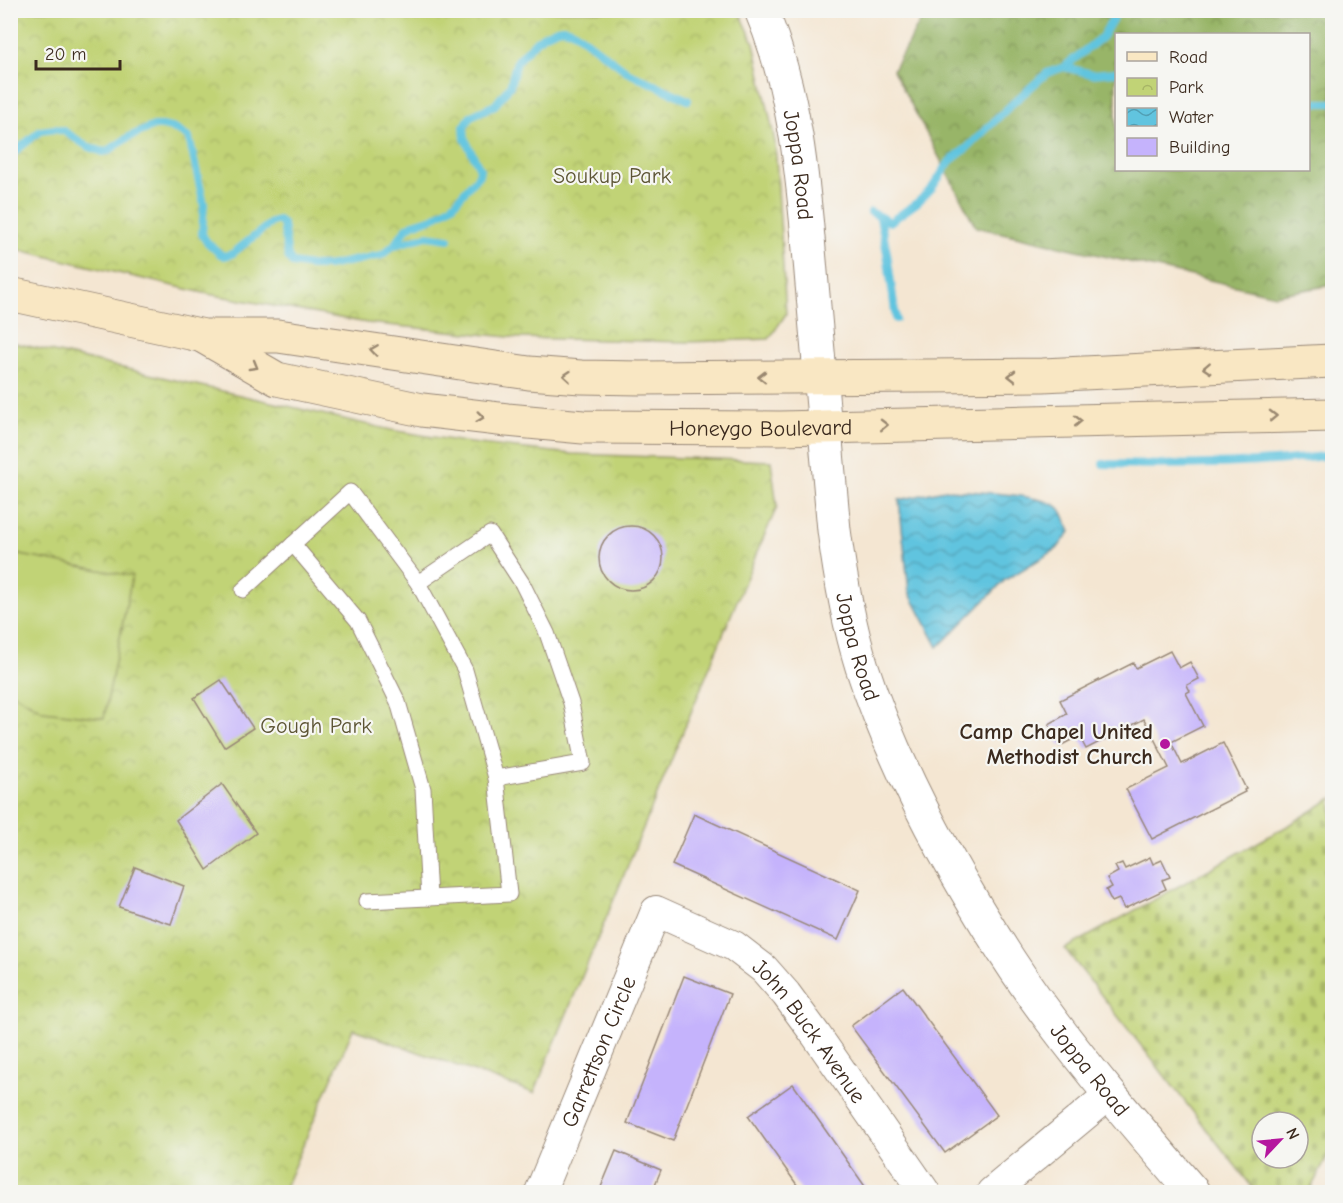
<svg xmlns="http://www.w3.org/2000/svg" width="1343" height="1203" font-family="'Comic Neue',sans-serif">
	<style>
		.forest { fill: url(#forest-crowns); stroke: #6a7042; stroke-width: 1.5; fill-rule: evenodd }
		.cemetery { fill: url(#cemetery-stones); stroke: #7e7e4a; stroke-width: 1.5; fill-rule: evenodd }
		.park { fill: url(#park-crowns); stroke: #7e7e4a; stroke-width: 1.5 }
		.pitch { fill: #c1d376; stroke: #7e7e4a; stroke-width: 1.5 }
		.water { fill: url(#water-waves); stroke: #4e777e; stroke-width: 1.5 }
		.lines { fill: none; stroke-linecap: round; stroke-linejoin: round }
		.stream { stroke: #61c4df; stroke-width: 8 }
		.building { fill: #c5b3fc }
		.service-casing { stroke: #988878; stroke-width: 17 }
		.minor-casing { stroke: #988878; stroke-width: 32 }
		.tertiary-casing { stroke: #988878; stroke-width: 35 }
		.secondary-casing { stroke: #988878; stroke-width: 35 }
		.service { stroke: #fff; stroke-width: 15 }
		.minor { stroke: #fff; stroke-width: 30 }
		.tertiary { stroke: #fff; stroke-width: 33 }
		.secondary { stroke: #f9e7c3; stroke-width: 33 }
		.oneway { stroke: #9a8870 }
		.poi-dot { fill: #b5179e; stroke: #f6f6f2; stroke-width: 2 }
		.labels { text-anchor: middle; stroke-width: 4.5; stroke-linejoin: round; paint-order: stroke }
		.street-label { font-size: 22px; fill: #3b2a1e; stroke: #f6f6f2 }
		.park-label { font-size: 22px; fill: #5c5434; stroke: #f6f6f2 }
		.poi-label { font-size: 22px; font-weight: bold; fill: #3b2a1e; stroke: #f6f6f2; text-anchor: end }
	</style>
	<defs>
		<pattern id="forest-crowns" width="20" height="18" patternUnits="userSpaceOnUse" patternTransform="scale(1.5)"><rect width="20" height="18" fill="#98b567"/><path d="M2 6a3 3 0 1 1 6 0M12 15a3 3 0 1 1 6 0" fill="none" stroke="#7d9354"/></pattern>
		<pattern id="cemetery-stones" width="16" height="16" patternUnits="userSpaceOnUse" patternTransform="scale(1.5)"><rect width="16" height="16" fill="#c1d376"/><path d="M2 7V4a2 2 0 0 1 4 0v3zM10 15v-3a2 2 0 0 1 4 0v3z" fill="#a7b566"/></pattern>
		<pattern id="park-crowns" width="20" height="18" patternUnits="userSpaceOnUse" patternTransform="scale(1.5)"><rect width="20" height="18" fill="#c1d376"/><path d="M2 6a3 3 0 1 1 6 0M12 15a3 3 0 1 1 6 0" fill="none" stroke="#a7b566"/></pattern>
		<pattern id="water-waves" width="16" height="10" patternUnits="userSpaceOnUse" patternTransform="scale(1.5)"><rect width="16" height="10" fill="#61c4df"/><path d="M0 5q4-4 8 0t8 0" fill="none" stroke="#519fb4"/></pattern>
	</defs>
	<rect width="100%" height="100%" fill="#f6f6f2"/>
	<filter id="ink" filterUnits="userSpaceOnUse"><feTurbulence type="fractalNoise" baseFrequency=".0167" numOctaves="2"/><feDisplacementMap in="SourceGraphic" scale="12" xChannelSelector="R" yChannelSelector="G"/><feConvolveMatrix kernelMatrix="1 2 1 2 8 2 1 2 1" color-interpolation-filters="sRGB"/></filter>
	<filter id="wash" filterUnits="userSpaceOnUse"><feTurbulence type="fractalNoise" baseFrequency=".008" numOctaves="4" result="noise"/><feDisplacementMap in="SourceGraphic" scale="24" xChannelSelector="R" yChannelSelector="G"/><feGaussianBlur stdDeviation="1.35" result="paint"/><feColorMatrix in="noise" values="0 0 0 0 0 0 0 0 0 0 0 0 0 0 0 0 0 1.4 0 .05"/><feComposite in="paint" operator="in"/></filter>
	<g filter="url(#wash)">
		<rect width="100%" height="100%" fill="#f4e6d2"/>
		<path class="forest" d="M926,11H1332V285L1275,295L976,227L893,70ZM1116,34H1308V170H1116Z"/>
		<path class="cemetery" d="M1332,798V1147L1309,1192H1256L1065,949L1291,824ZM1262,1122H1298V1158H1262Z"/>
		<g class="park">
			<polygon points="11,10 739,11 754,43 775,142 786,314 769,339 687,342 519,338 367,323 208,294 11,248"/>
			<polygon points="11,342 391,430 470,443 572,454 771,461 777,507 755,557 534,1093 353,1029 283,1192 11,1192"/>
		</g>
		<polygon class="pitch" points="10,553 132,576 104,718 43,711 11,692"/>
		<path class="water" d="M944,490C967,491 1042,494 1058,507C1064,512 1067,525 1070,532L1057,549L1005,580L938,647L909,592L899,500Z"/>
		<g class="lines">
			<g class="stream">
				<polyline points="1064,67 1092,74 1116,72"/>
				<polyline points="1308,103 1332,103"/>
				<polyline points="10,156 40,131 55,129 64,131 87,146 103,152 108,151 129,137 154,126 162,126 175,129 189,138 204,204 202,234 206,241 220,254 224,256 232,254 272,222 278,220 283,224 288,257 292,263 310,266 328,266 382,255 394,245 407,228 413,224 433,218 453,205 479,175 480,169 465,139 464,127 471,116 495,105 510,86 517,61 536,41 544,35 557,29 563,28 572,30 629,73 688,100"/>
				<polyline points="871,212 890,222 918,202 932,188 950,161 967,148 1014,102 1047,73 1064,67 1102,37 1118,10"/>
				<polyline points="880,218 887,253 896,319"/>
				<polyline points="395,245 427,236 449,239"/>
				<path d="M1103,464C1179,466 1257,465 1332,455"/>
			</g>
		</g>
		<g id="blocks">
			<g class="building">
				<circle cx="631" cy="558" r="32"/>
				<polygon points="1170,651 1179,668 1190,662 1199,679 1187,685 1190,691 1186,693 1203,726 1171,742 1182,764 1223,743 1246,789 1244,790 1245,792 1152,839 1126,789 1169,768 1144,719 1086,749 1079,736 1060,746 1049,724 1067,714 1060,700 1133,663 1136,668"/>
				<polygon points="221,680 253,728 224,747 194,698"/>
				<polygon points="222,784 256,833 207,870 176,820"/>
				<polygon points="694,814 860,890 838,940 672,865"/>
				<polygon points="1150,857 1153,864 1162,860 1170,877 1162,880 1166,889 1124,909 1119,899 1112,902 1106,890 1112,887 1107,878 1118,872 1115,866 1122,863 1125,869"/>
				<polygon points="135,867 184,886 171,924 119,907"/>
				<polygon points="684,976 730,994 673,1141 627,1123"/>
				<polygon points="903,987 997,1115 945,1153 851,1026"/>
				<polygon points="793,1084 869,1192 802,1192 748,1116"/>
				<polygon points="616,1151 661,1170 652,1192 599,1192"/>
			</g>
		</g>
	</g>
	<g filter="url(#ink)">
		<use href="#blocks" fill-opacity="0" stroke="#988878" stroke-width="1.5"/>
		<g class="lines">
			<g class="service-casing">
				<g id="service">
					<polyline points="293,544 358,621 398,702 423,789 429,898"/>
					<polyline points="418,583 490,534 522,583 547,633 571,703 583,763 496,778"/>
					<polyline points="243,590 350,492 418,583 465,670 496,778 509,894 367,901"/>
				</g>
			</g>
			<g class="minor-casing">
				<g id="minor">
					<path id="s1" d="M540,1192L656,911L734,946L764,969L786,994L816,1035L925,1192"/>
					<polyline points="992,1192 1110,1094"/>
				</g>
			</g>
			<g class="tertiary-casing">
				<g id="tertiary">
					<path id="s2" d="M761,10C798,97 804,191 812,284C819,366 827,448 834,530C840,576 848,622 862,667C883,732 912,793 945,853C977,911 1012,968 1052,1021C1096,1080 1145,1136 1193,1192"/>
				</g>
			</g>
			<g class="secondary-casing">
				<g id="secondary">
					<polyline points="10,294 204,336 278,336 529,373 581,377 640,378 1043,375 1332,361"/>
					<path id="s3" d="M204,337L277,379L422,410L507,420L583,427L780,428L1332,415"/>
				</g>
			</g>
			<use href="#service" class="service"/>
			<use href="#minor" class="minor"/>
			<use href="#tertiary" class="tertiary"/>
			<use href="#secondary" class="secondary"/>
		</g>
		<defs><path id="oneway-chevron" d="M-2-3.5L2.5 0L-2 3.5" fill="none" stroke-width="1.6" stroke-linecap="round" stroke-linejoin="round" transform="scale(1.5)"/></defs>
		<g class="oneway">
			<use href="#oneway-chevron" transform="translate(374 350) rotate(-172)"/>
			<use href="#oneway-chevron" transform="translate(254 366) rotate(30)"/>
			<use href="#oneway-chevron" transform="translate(1207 368) rotate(177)"/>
			<use href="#oneway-chevron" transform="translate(567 376) rotate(-175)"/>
			<use href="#oneway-chevron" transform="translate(1012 376) rotate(180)"/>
			<use href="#oneway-chevron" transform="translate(762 377) rotate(180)"/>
			<use href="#oneway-chevron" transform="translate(1273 416) rotate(-1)"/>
			<use href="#oneway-chevron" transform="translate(480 417) rotate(7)"/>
			<use href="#oneway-chevron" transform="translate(1078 421) rotate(-1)"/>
			<use href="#oneway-chevron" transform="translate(884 425) rotate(-1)"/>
		</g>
	</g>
	<circle class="poi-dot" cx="1165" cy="744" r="6"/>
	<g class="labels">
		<g class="street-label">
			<text dy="8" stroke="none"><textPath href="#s2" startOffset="160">Joppa Road</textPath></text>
			<text dy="8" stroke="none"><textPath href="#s3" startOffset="572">Honeygo Boulevard</textPath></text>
			<text dy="8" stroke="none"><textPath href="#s2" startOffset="646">Joppa Road</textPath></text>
			<text dy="8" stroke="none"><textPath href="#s1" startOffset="504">John Buck Avenue</textPath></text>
			<text dy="8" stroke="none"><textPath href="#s1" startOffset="152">Garrettson Circle</textPath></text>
			<text dy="8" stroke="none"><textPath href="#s2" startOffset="1132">Joppa Road</textPath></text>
		</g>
		<g class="park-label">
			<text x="612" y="183">Soukup Park</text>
			<text x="316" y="733">Gough Park</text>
		</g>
		<g class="poi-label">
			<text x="1153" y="739">Camp Chapel United<tspan x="1153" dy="25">Methodist Church</tspan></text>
		</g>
	</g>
	<rect width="1343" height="1203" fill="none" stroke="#f6f6f2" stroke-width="36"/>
	<rect x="1115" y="33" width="195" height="138" fill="#f6f6f2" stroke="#aba49d" stroke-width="1.5"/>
	<rect x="1127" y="52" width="30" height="9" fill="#f9e7c3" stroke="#aba49d" stroke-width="1.5"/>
	<text x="1169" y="63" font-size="18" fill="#3b2a1e">Road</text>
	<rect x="1127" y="78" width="30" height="18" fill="url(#park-crowns)" stroke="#aba49d" stroke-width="1.5"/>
	<text x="1169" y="93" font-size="18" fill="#3b2a1e">Park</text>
	<rect x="1127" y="108" width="30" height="18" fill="url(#water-waves)" stroke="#aba49d" stroke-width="1.5"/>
	<text x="1169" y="123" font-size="18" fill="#3b2a1e">Water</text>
	<rect x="1127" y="138" width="30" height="18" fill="#c5b3fc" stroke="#aba49d" stroke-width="1.5"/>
	<text x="1169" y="153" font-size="18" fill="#3b2a1e">Building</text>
	<g transform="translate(1280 1140) rotate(64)"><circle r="28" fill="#f6f6f2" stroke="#aba49d" stroke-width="1.5"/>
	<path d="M0-4.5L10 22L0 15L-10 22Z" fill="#b5179e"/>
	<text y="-9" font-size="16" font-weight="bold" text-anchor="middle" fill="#3b2a1e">N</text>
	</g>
	<path d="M36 60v9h84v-9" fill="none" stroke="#3b2a1e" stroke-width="3"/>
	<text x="45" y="60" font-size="18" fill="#3b2a1e" stroke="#f6f6f2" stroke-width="4.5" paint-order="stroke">20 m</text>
</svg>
